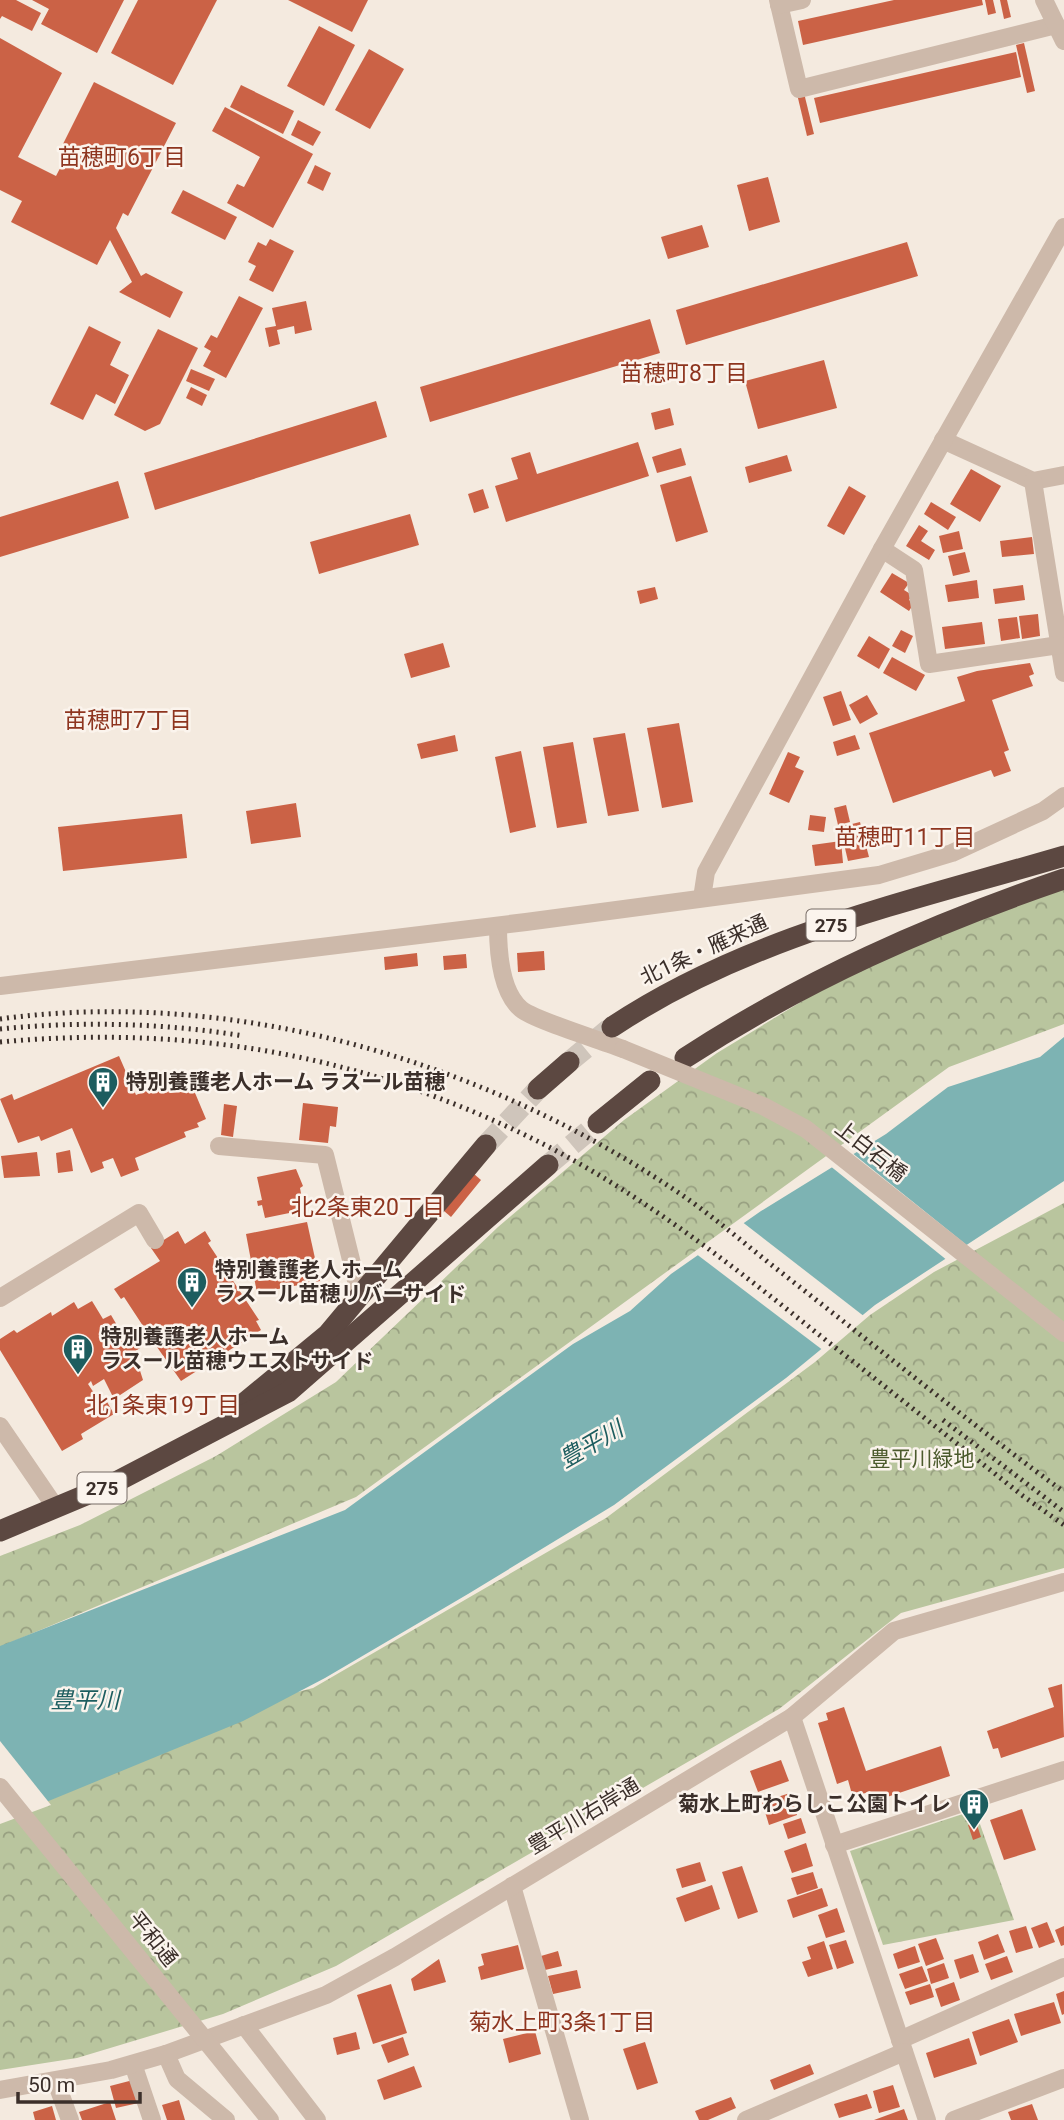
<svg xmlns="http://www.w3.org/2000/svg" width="1064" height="2120" font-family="Roboto,'Noto Sans JP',sans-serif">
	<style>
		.park { fill: url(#park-crowns) }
		.water { fill: #7db3b3 }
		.pier { fill: #f4eadf }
		.building { fill: #cb6246 }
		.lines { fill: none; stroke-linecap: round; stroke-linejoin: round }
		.highway-tunnel { stroke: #cfc5bb; stroke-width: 21; stroke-dasharray: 21 10; stroke-linecap: butt }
		.minor { stroke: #cdb9aa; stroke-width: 18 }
		.highway { stroke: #5c4841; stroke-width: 21 }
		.rail { stroke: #3b2f2a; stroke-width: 5; stroke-dasharray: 2 5; stroke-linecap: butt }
		.minor-bridge { stroke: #cdb9aa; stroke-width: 18 }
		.labels { text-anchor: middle; stroke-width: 5; stroke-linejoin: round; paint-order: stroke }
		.shield { fill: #fbf4ed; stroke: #756a64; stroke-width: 2 }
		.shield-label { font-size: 19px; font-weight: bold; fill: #3b2f2a }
		.street-label { font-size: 21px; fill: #3b2f2a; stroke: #fbf4ed }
		.poi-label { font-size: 21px; font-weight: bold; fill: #3b2f2a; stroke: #fbf4ed; text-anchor: start }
		.park-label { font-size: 21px; fill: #4b5a2c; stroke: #fbf4ed }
		.neighbourhood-label { font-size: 23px; fill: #8e351f; stroke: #fbf4ed }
		.water-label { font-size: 23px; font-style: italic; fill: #1d5d5f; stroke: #fbf4ed }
	</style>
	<defs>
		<pattern id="park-crowns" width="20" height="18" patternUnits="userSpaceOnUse" patternTransform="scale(1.75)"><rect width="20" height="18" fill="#b9c59e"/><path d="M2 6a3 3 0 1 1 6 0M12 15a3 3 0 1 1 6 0" fill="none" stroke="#98a081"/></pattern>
	</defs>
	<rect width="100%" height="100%" fill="#f4eadf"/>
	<g class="park">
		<polygon points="1064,884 1064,1024 949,1067 356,1497 0,1647 0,1556 80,1525 216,1456 336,1382 498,1227 624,1120 717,1053 878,955"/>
		<polygon points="1064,1203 1064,1568 901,1613 779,1709 336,1966 223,2014 77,2058 0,2070 0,1805 186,1721 313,1688 606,1518 815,1362 870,1315 934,1272"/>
		<polygon points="975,1810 1014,1920 883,1945 850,1851"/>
	</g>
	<polygon class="water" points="1064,1037 1064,1181 875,1305 786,1378 614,1505 468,1594 325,1678 243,1721 0,1821 0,1646 345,1510 573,1344 630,1311 671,1274 761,1211 886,1134 948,1087 1040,1057"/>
	<g class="pier">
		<polygon points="851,1152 969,1247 948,1261 829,1165"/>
		<polygon points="741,1221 865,1317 824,1351 695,1253"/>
		<polygon points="0,1741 51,1805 0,1824"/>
	</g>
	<g class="building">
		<polygon points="0,0 16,0 41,13 32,31 2,16 0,19"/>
		<polygon points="32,0 124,0 97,53 41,24 49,9"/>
		<polygon points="138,0 217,0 173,85 111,53"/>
		<polygon points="288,0 368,0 352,32"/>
		<polygon points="894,0 982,0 983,5 803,45 798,21"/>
		<polygon points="985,0 993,0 996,13 988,15"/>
		<polygon points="1000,0 1007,0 1011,17 1004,19"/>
		<polygon points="319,26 355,45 324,106 287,86"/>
		<polygon points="0,38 62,73 18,157 56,176 71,147 63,144 94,82 176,123 128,216 123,213 116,228 141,276 146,273 183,292 170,318 119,292 132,282 110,240 97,265 11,222 22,201 0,190"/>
		<polygon points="1024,43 1035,91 1027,93 1016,45"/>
		<polygon points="369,49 404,69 370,129 335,110"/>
		<polygon points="1016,52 1021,77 820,123 814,98"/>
		<polygon points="241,85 294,111 283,134 230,107"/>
		<polygon points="804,93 814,134 807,136 797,94"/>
		<polygon points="225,107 313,154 273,228 227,203 237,184 244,187 260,157 212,131"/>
		<polygon points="298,120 321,132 313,146 291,135"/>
		<polygon points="315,165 331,173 323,191 307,183"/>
		<polygon points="768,177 780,222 749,231 737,185"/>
		<polygon points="183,190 237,217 225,240 171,213"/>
		<polygon points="702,225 709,247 668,259 661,237"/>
		<polygon points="270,239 294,251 273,292 249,280 256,266 248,262 258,242 266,246"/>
		<polygon points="907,242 918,276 686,345 676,310"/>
		<polygon points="239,296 263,308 226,378 203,366 211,351 204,347 211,335 217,338"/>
		<polygon points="306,301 312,330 295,334 294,326 277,330 280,344 269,347 265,328 276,326 272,308"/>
		<polygon points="650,319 660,353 430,422 420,387"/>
		<polygon points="89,326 121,342 110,365 129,375 115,404 96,394 83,420 50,404"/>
		<polygon points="158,329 198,348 160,424 145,431 114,415"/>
		<polygon points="824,360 837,408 758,429 745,381"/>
		<polygon points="191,369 215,379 209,391 186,381"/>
		<polygon points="191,387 207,395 202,406 186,398"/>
		<polygon points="376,401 387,437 155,510 144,473"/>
		<polygon points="670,408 674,425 655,430 651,413"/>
		<polygon points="638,442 649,476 506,522 495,486 518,479 511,458 530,452 537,474"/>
		<polygon points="681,448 686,465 657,473 652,457"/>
		<polygon points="787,455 792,471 749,483 745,467"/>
		<polygon points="971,469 1001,486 980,522 950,504"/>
		<polygon points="691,476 708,532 676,542 660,485"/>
		<polygon points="118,481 129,518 0,557 0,517"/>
		<polygon points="849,486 866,496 844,535 827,526"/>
		<polygon points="483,489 489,508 474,513 468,494"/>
		<polygon points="931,502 956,517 948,530 924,514"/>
		<polygon points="410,514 419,545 319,574 310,542"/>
		<polygon points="919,525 928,531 921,541 935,550 929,560 906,546"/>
		<polygon points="959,531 963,549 943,553 939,536"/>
		<polygon points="1032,537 1034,554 1002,557 1000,541"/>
		<polygon points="965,552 970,572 953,576 948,556"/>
		<polygon points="892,573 909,583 904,590 912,595 909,600 914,603 909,611 880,592"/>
		<polygon points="977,580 979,598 948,602 945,585"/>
		<polygon points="1023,585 1025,600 995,604 993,589"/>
		<polygon points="655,587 658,599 640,604 637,591"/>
		<polygon points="1038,614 1040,636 1022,639 1019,616"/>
		<polygon points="1017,617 1020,638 1001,641 998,619"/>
		<polygon points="982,622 985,644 945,649 942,627"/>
		<polygon points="901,630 913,636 905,653 892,646"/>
		<polygon points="869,636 890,649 879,669 857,656"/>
		<polygon points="443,643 450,667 411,678 404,654"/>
		<polygon points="892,657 925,675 916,691 883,673"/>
		<polygon points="1030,663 1034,674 1029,676 1033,686 992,700 1009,750 1004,752 1011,771 994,777 991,770 893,803 869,733 965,701 957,677 977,671"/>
		<polygon points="841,691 851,720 833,726 823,697"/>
		<polygon points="867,695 878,714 860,724 849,705"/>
		<polygon points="679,723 693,802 662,808 647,728"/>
		<polygon points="625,733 639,811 608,816 593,738"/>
		<polygon points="455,735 458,751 421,759 417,744"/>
		<polygon points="855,735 860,749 837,756 833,742"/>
		<polygon points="573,742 587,823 557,828 543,747"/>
		<polygon points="521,751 536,827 510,833 495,757"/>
		<polygon points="788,752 800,757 795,767 804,771 789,803 769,794"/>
		<polygon points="296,803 301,837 251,844 246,811"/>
		<polygon points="846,805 850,822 838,825 834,808"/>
		<polygon points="182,814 187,858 63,871 58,827"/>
		<polygon points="810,815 826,817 824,832 808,830"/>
		<polygon points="860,822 869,857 848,861 840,827"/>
		<polygon points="841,841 843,863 815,866 812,845"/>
		<polygon points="544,951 545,970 518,972 517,953"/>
		<polygon points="417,953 418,966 385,970 384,957"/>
		<polygon points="466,954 467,968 444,970 443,956"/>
		<polygon points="119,1056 136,1095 167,1082 169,1087 190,1081 206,1119 197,1123 199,1127 184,1132 186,1137 135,1158 139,1170 121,1177 113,1158 102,1162 104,1168 91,1173 72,1128 41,1141 39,1136 18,1143 0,1099 12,1094 14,1100"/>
		<polygon points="303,1103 338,1107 336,1127 330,1126 328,1143 299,1140"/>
		<polygon points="224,1104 237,1106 233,1137 221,1135"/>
		<polygon points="70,1150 73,1171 58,1173 56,1153"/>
		<polygon points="37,1152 40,1176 4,1178 1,1156"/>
		<polygon points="296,1169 303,1186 300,1188 304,1210 265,1218 262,1205 258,1206 257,1201 262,1200 257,1177"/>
		<polygon points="474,1174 481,1180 451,1217 444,1211"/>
		<polygon points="307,1222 320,1281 257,1293 246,1234"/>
		<polygon points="178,1231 185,1244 205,1231 211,1241 208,1243 259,1320 256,1321 261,1330 181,1381 152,1340 134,1352 143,1380 114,1399 104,1379 93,1386 91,1381 88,1384 98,1399 106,1400 114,1414 81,1434 83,1439 62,1451 0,1350 0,1339 14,1330 17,1333 51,1312 52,1316 74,1302 78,1309 92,1301 103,1319 111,1315 128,1344 147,1332 124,1297 121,1299 114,1289 160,1261 151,1248"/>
		<polygon points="1062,1684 1064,1737 1001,1758 998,1748 993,1749 987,1731 1054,1707 1048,1688"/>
		<polygon points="844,1707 866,1771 941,1746 950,1776 875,1801 870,1791 853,1798 848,1780 837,1784 818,1723 828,1720 826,1713"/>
		<polygon points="781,1760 789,1781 758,1792 750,1771"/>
		<polygon points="790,1793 797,1815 769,1825 762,1802"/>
		<polygon points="1022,1809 1036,1850 1004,1860 990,1820"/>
		<polygon points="801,1818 806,1833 788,1839 783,1824"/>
		<polygon points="976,1822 981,1837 973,1840 968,1825"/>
		<polygon points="806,1843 813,1866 792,1873 784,1851"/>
		<polygon points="700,1862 706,1881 682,1888 676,1869"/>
		<polygon points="742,1866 758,1912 738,1919 722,1872"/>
		<polygon points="813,1872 818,1888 797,1895 791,1878"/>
		<polygon points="712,1885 720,1909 685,1922 676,1898"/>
		<polygon points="822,1888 828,1906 793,1918 787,1900"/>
		<polygon points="837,1908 845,1932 826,1938 818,1915"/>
		<polygon points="1047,1922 1055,1942 1039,1948 1031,1928"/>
		<polygon points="1026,1926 1033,1948 1016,1953 1009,1931"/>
		<polygon points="1064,1926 1064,1945 1061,1946 1055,1930"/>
		<polygon points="998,1934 1005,1952 984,1960 978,1942"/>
		<polygon points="936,1938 944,1959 926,1966 918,1944"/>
		<polygon points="846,1940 854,1963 837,1969 829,1945"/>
		<polygon points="824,1941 833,1969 808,1977 802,1962 811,1959 807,1947"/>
		<polygon points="518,1945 524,1969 481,1980 478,1967 484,1965 481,1954"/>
		<polygon points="915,1946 920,1962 898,1969 893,1954"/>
		<polygon points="558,1951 562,1966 545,1970 541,1956"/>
		<polygon points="973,1954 979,1972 960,1979 954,1960"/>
		<polygon points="1007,1956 1013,1972 991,1980 985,1964"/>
		<polygon points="439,1959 446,1982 414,1991 411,1979"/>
		<polygon points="944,1963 949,1978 931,1984 927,1969"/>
		<polygon points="922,1966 928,1981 905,1989 899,1974"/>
		<polygon points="577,1970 581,1988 553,1994 548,1976"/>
		<polygon points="954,1982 960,2000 941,2007 935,1989"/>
		<polygon points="391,1984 407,2033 373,2044 357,1995"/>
		<polygon points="930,1984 934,1997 910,2005 905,1992"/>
		<polygon points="1064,1991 1064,2014 1062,2015 1056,1994"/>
		<polygon points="1054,2002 1061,2023 1021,2036 1014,2014"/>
		<polygon points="1009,2019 1018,2042 980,2056 972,2032"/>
		<polygon points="535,2031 541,2054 509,2063 503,2039"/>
		<polygon points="356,2032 360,2049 337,2055 333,2038"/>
		<polygon points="403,2037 409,2055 388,2063 381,2045"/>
		<polygon points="969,2038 977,2064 934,2078 926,2053"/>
		<polygon points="645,2042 658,2083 637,2090 623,2049"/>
		<polygon points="810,2064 814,2074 774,2090 770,2080"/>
		<polygon points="414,2066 422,2087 384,2100 377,2080"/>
		<polygon points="137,2079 143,2102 116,2108 110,2086"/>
		<polygon points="893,2085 900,2107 879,2113 873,2091"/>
		<polygon points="867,2094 872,2108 839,2118 834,2104"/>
		<polygon points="731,2097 736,2108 708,2120 699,2120 695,2111"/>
		<polygon points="179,2100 185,2120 167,2120 162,2105"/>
		<polygon points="110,2102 116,2120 82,2120 79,2112"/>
		<polygon points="1032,2104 1038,2120 1011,2120 1008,2112"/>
		<polygon points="52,2106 56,2120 35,2120 33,2112"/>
		<polygon points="904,2109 908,2120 874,2120"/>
	</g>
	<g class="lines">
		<g class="highway-tunnel">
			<polyline points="569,1062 610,1028"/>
			<polyline points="486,1145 538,1089"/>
			<polyline points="548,1165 598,1123"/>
		</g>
		<g class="minor">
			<polyline points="778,0 799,89 1056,25"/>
			<polyline points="1044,0 1064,41"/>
			<polyline points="779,5 802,0"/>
			<polyline points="943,440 1033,481 1064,475"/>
			<polyline points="1033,481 1064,673"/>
			<polyline points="882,549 914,570 929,664 1059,645"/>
			<polyline points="702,898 706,872 882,549 1064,227"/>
			<path d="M498,926C498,950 500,991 521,1009C534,1020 603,1041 623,1049"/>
			<polyline points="0,986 526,922 879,875 952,853 1043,811 1064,796"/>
			<polyline points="219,1146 325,1155 360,1296"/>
			<polyline points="0,1298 139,1213 155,1240"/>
			<polyline points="0,1426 56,1508"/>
			<polyline points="792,1717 894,1631 1064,1582"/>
			<polyline points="834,1845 1064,1770"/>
			<polyline points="512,1886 580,2120"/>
			<polyline points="244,2025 317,2120"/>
			<polyline points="900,2040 1064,1967"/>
			<polyline points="166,2054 177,2079 226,2120"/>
			<polyline points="133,2064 152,2120"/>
			<polyline points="56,2082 70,2120"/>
			<polyline points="0,2090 111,2070 166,2054 326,1995 395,1957 792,1717 927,2120"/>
			<polyline points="746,2120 904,2052"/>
			<polyline points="954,2120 1064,2078"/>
		</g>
		<g class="highway">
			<path d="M612,1027C749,936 908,902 1064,856"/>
			<path d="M685,1058C805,980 929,925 1064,879"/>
			<polyline points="538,1089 569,1062"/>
			<polyline points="598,1123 650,1081"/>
			<polyline points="237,1409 328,1334 486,1145"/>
			<polyline points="0,1531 112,1484 288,1392 548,1165"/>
		</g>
		<g class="rail">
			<path d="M0,1019C236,987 487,1062 682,1195C718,1220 752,1250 787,1277C879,1349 970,1423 1064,1492"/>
			<path d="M0,1029C80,1021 165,1023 244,1036"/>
			<path d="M0,1042C187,1025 355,1053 525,1135C631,1186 727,1261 818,1334C887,1388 955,1442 1023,1496L1064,1525"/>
			<polyline points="943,1420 1064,1512"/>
		</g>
		<g class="minor-bridge">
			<polyline points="623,1049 763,1106 806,1129 1064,1333"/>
			<polyline points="0,1787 270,2120"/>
		</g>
	</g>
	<defs>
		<g id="building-pin" transform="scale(1.575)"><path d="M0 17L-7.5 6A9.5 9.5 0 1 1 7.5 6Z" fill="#1d5d5f" stroke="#fbf4ed"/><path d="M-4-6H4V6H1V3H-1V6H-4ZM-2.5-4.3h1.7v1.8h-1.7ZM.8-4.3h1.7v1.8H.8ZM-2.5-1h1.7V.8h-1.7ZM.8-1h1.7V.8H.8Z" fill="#fff"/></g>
	</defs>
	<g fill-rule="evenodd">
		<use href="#building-pin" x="103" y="1082"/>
		<use href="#building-pin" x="192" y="1282"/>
		<use href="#building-pin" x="78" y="1349"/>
		<use href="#building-pin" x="974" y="1804"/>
	</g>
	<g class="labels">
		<g class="shield">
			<rect x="806.5" y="909.5" width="49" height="31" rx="5"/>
			<rect x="77.5" y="1472.5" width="49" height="31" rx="5"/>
		</g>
		<g class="shield-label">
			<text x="831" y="932">275</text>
			<text x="102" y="1495">275</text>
		</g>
		<g class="street-label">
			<text transform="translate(704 950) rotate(-25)" y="7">北1条・雁来通</text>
			<text transform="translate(871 1151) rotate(38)" y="7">上白石橋</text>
			<text transform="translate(584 1816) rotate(-31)" y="7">豊平川右岸通</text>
			<text transform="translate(153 1939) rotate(51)" y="7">平和通</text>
		</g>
		<g class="poi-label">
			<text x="126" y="1089">特別養護老人ホーム ラスール苗穂</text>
			<text x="215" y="1277">特別養護老人ホーム<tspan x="215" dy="24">ラスール苗穂リバーサイド</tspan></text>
			<text x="101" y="1344">特別養護老人ホーム<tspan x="101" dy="24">ラスール苗穂ウエストサイド</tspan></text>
			<text x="951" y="1811" text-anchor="end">菊水上町わらしこ公園トイレ</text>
		</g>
		<g class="park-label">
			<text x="922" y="1466">豊平川緑地</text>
		</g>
		<g class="neighbourhood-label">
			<text x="122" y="165">苗穂町6丁目</text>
			<text x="684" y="381">苗穂町8丁目</text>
			<text x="128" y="728">苗穂町7丁目</text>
			<text x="905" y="845">苗穂町11丁目</text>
			<text x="368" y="1215">北2条東20丁目</text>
			<text x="163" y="1413">北1条東19丁目</text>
			<text x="562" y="2030">菊水上町3条1丁目</text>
		</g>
		<g class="water-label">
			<text transform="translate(591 1444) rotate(-30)" y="8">豊平川</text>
			<text x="85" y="1708">豊平川</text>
		</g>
	</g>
	<path d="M18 2092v10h122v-10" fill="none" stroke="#3b2f2a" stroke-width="3.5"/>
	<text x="28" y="2092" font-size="21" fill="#3b2f2a" stroke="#fbf4ed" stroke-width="5" paint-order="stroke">50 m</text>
</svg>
